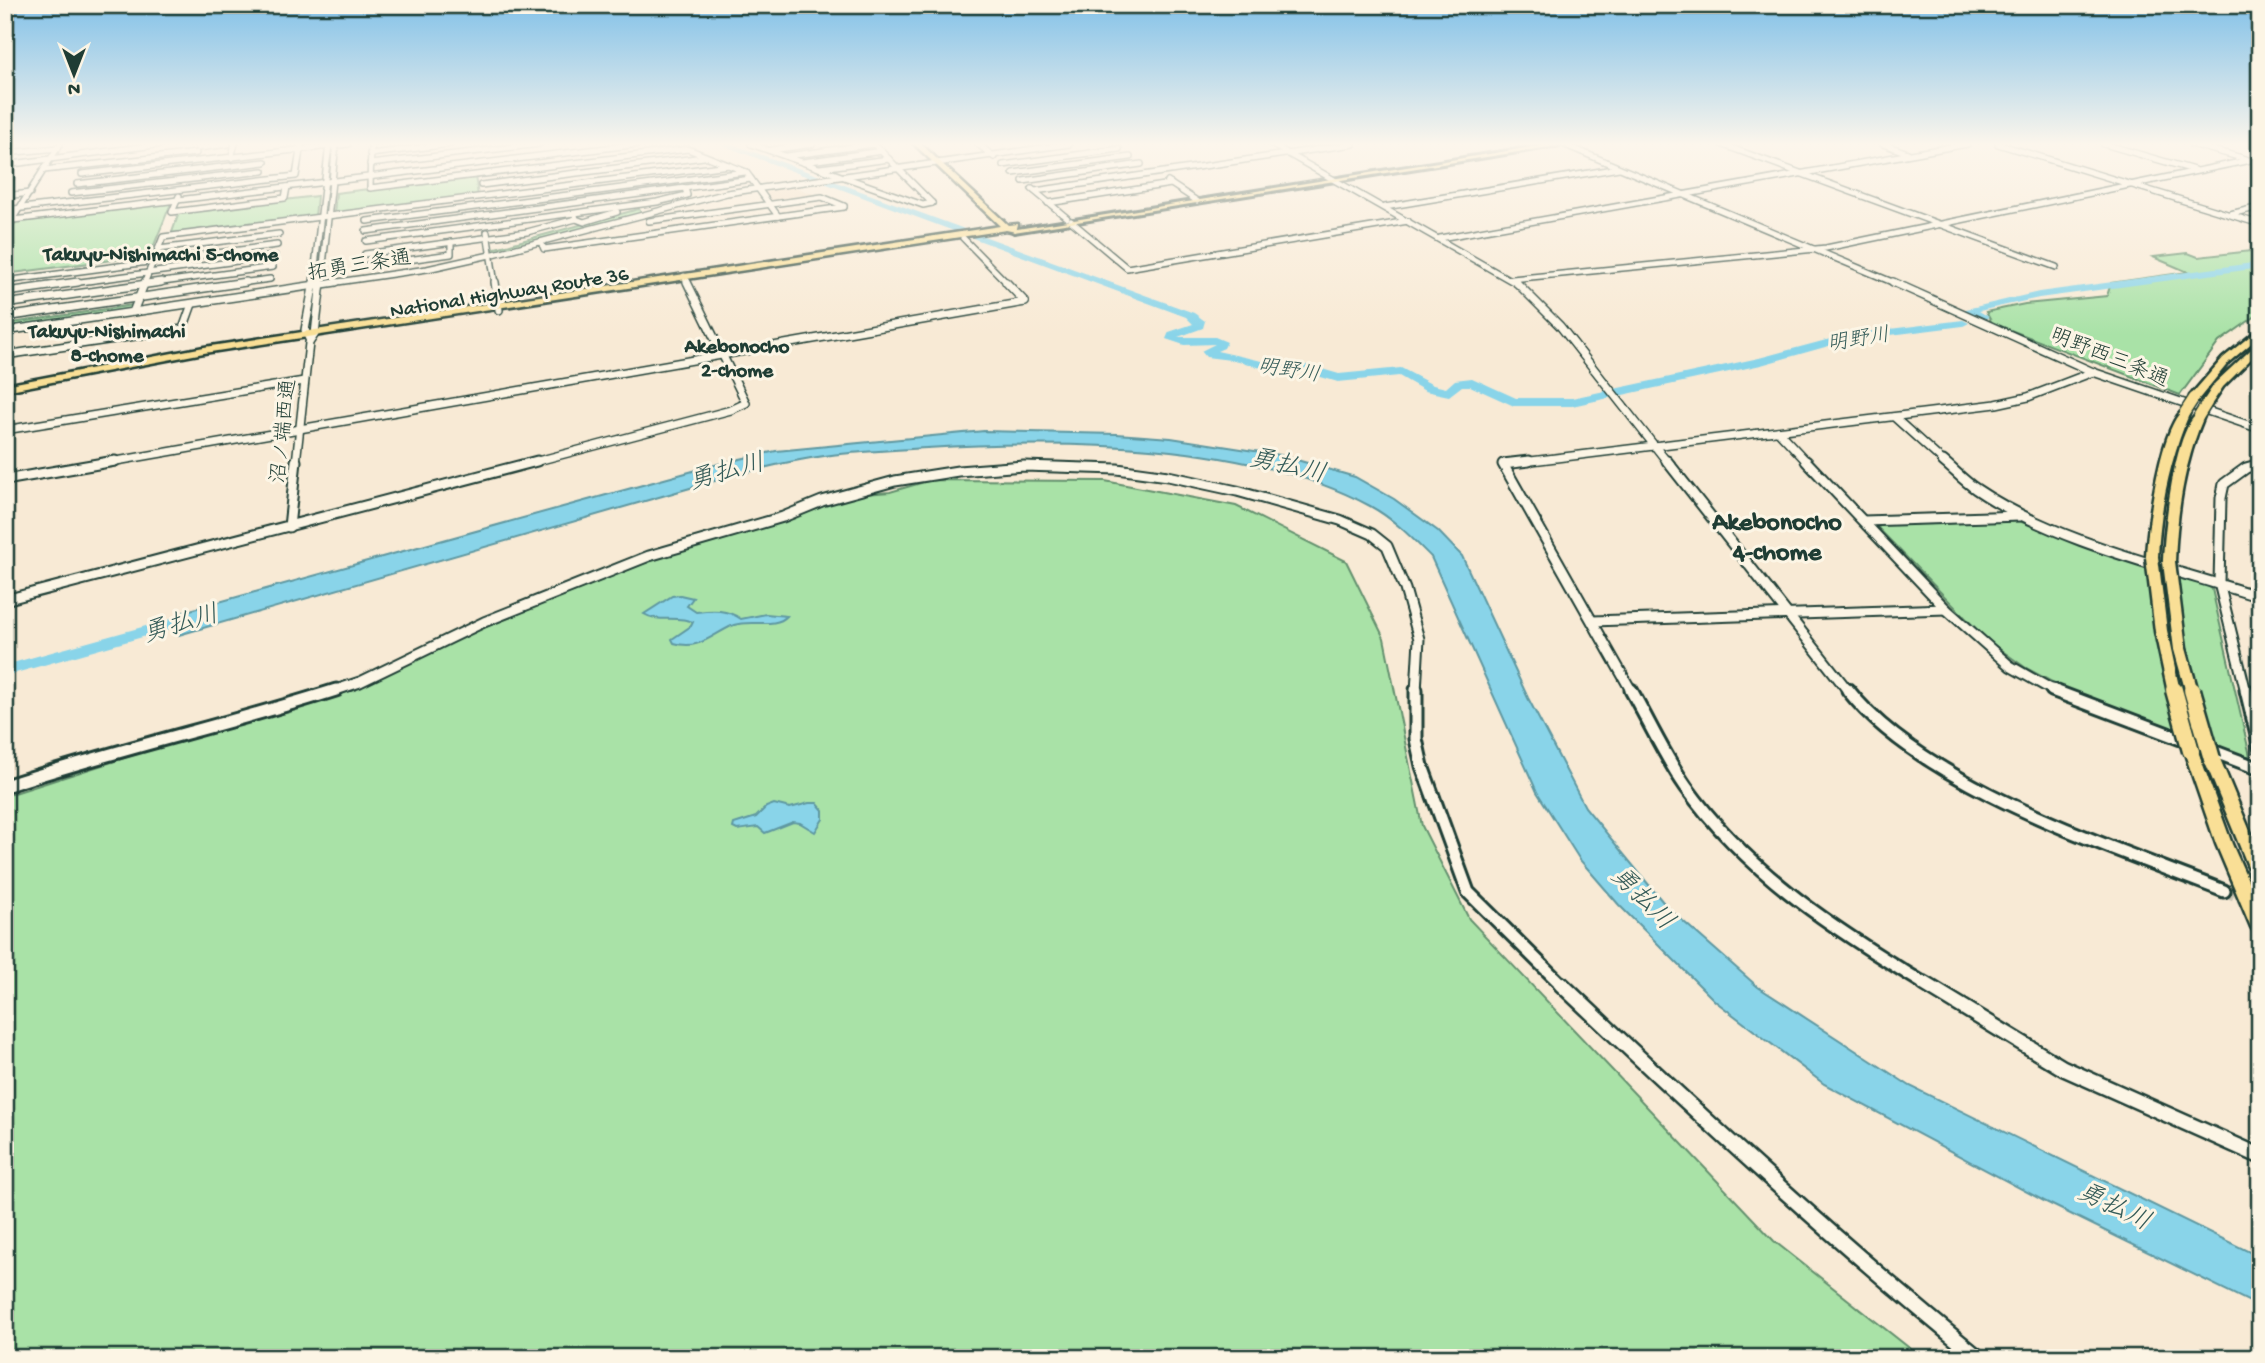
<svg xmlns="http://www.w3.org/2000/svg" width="2265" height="1363" font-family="'Gochi Hand','Klee One',sans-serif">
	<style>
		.built { fill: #f3ddc2 }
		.green { fill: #a9e2a7; stroke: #64906e; stroke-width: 2 }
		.water { fill: #89d4e9; stroke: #5f98a1; stroke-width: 2 }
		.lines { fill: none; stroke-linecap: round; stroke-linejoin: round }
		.river { fill: #89d4e9; fill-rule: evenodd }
		.minor-tunnel { stroke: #cdc7b5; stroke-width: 11; stroke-dasharray: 11 5; stroke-linecap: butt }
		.minor-far4-casing { stroke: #1f3d34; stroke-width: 8 }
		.minor-far3-casing { stroke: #1f3d34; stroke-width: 10 }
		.minor-far2-casing { stroke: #1f3d34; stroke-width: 13 }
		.minor-far1-casing { stroke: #1f3d34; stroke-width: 17 }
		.minor-casing { stroke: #1f3d34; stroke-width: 19 }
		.major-casing { stroke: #1f3d34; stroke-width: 6 }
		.highway-casing { stroke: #1f3d34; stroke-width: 5 }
		.minor-far4 { stroke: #fcf5e5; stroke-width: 5 }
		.minor-far3 { stroke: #fcf5e5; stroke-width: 7 }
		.minor-far2 { stroke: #fcf5e5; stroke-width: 9 }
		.minor-far1 { stroke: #fcf5e5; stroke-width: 11 }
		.minor { stroke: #fcf5e5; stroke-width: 14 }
		.major { fill: #f9df96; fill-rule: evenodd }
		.highway { fill: #f9df96; fill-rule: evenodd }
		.highway-bridge-far2-casing { stroke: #1f3d34; stroke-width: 13; stroke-linecap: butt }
		.highway-bridge-far1-casing { stroke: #1f3d34; stroke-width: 17; stroke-linecap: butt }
		.highway-bridge-casing { stroke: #1f3d34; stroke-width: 21; stroke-linecap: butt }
		.highway-bridge-far2 { stroke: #f9df96; stroke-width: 10 }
		.highway-bridge-far1 { stroke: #f9df96; stroke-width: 12 }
		.highway-bridge { stroke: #f9df96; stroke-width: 16 }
		.labels { text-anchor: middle; stroke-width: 6; stroke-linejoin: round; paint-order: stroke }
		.far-neighbourhood-label { font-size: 21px; font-weight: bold; fill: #1f3d34; stroke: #fcf5e5 }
		.far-street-label { font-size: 21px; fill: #1f3d34; stroke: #fcf5e5 }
		.far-water-label { font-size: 21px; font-style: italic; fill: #345b58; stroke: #fcf5e5 }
		.water-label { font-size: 26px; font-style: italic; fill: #345b58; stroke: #fcf5e5 }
		.neighbourhood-label { font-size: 26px; font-weight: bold; fill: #1f3d34; stroke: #fcf5e5 }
	</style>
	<rect width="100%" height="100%" fill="#f8ead5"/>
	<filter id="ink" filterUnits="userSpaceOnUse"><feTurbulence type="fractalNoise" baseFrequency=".0143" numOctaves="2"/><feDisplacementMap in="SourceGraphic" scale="14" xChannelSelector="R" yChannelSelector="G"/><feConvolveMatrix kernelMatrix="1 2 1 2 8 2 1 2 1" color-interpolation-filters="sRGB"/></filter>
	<g filter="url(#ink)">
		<polygon class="built" points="788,185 819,196 773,202 765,192 771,191 769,188"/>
		<g class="green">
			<polygon points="475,176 478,196 334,214 336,193"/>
			<polygon points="317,196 315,217 171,235 179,213"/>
			<polygon points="171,203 150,255 5,274 5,239 16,222"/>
			<polygon points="639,209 641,213 493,252 492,249"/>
			<polygon points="2260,250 2260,313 2219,342 2180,395 1992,323 1986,312 2025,304 2107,296 2111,283 2188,272 2153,257 2188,253 2198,257"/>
			<polygon points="133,305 131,310 5,329 5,324"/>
			<polygon points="931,480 1105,481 1236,506 1346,561 1384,638 1422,826 1469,919 1774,1241 1922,1358 5,1358 5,796 297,703 682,548 853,495 890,492"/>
			<polygon points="2014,519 2075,543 2201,582 2212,589 2250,756 2241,756 2074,694 2026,668 1987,640 1878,528 1881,524"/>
		</g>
		<g class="water">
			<path d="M984,431L1117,434L1171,438L1280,455L1355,477L1394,499L1438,531L1462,556L1528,698L1585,807L1667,907L1758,987L1910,1086L2260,1257V1307L2044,1201L1824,1084L1715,1001L1619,905L1580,860L1537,792L1431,557C1412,538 1394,519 1370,506C1246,440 1064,440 927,448C885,451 841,452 800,460C777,464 755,470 732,476L179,635V613L722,463L776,451Z"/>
			<path d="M680,595L693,598L687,606L696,612C713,610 727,609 741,619L766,614L787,616C775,629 751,619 734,625C712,634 700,651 674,643L672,639L691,626L693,622C677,615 658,623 644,614L672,596Z"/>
			<polygon points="809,803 817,803 823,810 823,819 815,832 800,823 793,822 765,833 758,827 737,830 733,828 734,824 756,817 766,807 774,804 790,808"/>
		</g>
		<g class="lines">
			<g class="river">
				<polygon points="719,144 732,144 1194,313 1205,321 1203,328 1178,337 1215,337 1227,342 1224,348 1217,351 1271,363 1308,365 1339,374 1401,368 1433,385 1446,388 1455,380 1472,378 1516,398 1572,398 1759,358 1849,334 1963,320 1969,323 1963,326 1850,340 1761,365 1572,406 1514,406 1470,386 1462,386 1449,396 1425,391 1399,376 1338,382 1307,373 1270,371 1239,361 1206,357 1201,351 1215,344 1184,345 1166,339 1169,332 1193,324 1186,317"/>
				<polygon points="2260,262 2260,268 2039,298 1979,311 1989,317 1980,321 1962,310 2039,292"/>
				<polygon points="200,611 206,613 208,616 206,619 5,676 5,665"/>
			</g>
			<polyline class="minor-tunnel" points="2224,891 2260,906"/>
			<g class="minor-far4-casing">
				<g id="minor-far4">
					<polyline points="371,144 370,188 688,149 746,172 778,216"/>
					<polyline points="751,144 923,205 932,203"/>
					<polyline points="978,144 994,157"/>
					<polyline points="1271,144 1517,284"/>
					<polyline points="1563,144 1897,284"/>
					<polyline points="1721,144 2056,267"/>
					<polyline points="1883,144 1908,153"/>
					<polyline points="1998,144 2260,224"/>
					<polyline points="2104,144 2194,170"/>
					<polyline points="2191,144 2246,159"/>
					<polyline points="5,145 14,144"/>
					<polyline points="198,148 228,144"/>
					<polyline points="771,150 812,144"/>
					<polyline points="5,153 58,148"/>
					<polyline points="370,154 450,144"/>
					<polyline points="787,156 874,144 932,203"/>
					<polyline points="231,158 235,144"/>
					<polyline points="803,162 882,151"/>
					<polyline points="370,164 539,144"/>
					<polyline points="5,165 162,144"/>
					<polyline points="1003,165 1119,149"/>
					<polyline points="820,168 889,159"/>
					<polyline points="44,170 196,153"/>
					<polyline points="1013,173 1130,157"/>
					<polyline points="82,174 348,144"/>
					<polyline points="1023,181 1141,164"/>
					<polyline points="1168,182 1197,201"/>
					<polyline points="77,184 265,162"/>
					<polyline points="481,185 704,157"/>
					<polyline points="5,186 11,178"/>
					<polyline points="1032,189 1067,218"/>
					<polyline points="1035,191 1353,144"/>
					<polyline points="71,193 263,171"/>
					<polyline points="5,196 30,193"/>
					<polyline points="179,196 172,212 285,198 287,187"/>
					<polyline points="1048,203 1171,184"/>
					<polyline points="1385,207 1619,168"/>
					<polyline points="5,210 296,176 301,144"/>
					<polyline points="2230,214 2260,207"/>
					<polyline points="575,215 576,219 584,222 617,212"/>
					<polyline points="5,221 639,144"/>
					<polyline points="367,221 745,172"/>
					<polyline points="649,221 822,197 844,206"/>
					<polyline points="1071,221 1127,268 1408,221"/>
					<polyline points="5,231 60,144"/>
					<polyline points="366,231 751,179"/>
					<polyline points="487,232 495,284"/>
					<polyline points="963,238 1008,284"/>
					<polyline points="1440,238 1967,144"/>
					<polyline points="366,241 657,202 687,195 685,188"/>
					<polyline points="541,242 544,249 844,207"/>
					<polyline points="159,249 279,234"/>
					<polyline points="365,254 527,232 576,219"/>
					<polyline points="364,266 451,254 451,242"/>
					<polyline points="684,276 688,284"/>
					<polyline points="1512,279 1826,248 2260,158"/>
					<polyline points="5,281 277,245"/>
					<polyline points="65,284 275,256"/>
					<polyline points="144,284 163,237 729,165"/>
					<polyline points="148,284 273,267"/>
					<polyline points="234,284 270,279"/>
					<polyline points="313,284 329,144"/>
					<polyline points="321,284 336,144"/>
					<polyline points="324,284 427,269 490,255 727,193 1069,144"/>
				</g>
			</g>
			<g class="minor-far3-casing">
				<g id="minor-far3">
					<polyline points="495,282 499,310"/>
					<polyline points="1006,282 1025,302"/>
					<polyline points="1516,282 1560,326 1668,463"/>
					<polyline points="1893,282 2093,372 2260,429"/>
					<polyline points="7,292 78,282"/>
					<polyline points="5,304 161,282"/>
					<polyline points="133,312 145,282"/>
					<polyline points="5,317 246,282"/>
					<polyline points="5,331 336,282"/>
					<polyline points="309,339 305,330 314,282"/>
					<polyline points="5,355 183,329 192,304"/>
					<polyline points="1894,417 1945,463"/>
					<polyline points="5,430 304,381"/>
					<polyline points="1778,431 1808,463"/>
					<polyline points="105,463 1025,302"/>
					<polyline points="296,463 309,343 315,334 321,282"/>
					<polyline points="530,463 731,410 746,403 687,282"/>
					<polyline points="1515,463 1996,404 2028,397 2093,372"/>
				</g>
			</g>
			<g class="minor-far2-casing">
				<g id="minor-far2">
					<polyline points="1529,461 1503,464 1632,692"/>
					<polyline points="1667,461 1849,692"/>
					<polyline points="1806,461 1946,609 2010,666 2056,692"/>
					<path d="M1943,461C1954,470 1964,481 1976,489C2054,542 2170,568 2260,597"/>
					<polyline points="5,480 115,461"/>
					<polyline points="1864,521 2020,516"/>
					<polyline points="289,527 296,461"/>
					<polyline points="5,600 537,461"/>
					<polyline points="1593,621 1946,609"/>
					<polyline points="330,692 360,682 484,622 649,556 783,517 822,501 895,481 958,471 1024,466 1117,469 1168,476 1237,491 1340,520 1372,534 1387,546 1405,589 1419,639 1416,692"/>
					<polyline points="2246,692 2219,583 2221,498 2224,484 2246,468 2260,464"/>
				</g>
			</g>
			<g class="minor-far1-casing">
				<g id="minor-far1">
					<polyline points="1416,690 1416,739 1422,766 1468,892 1563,986"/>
					<path d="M1631,690C1649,722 1665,757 1686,787C1748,874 1839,932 1928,986"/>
					<path d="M1848,690C1924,787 2111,846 2224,891"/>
					<polyline points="2052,690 2260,769"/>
					<polyline points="2246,690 2260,748"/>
					<path d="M5,786C114,750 226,725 336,690"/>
				</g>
			</g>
			<g class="minor-casing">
				<g id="minor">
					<path d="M1561,984C1697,1113 1834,1240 1979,1358"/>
					<polyline points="1925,984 2063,1068 2260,1156"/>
				</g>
			</g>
			<g class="major-casing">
				<polygon id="major" points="1551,144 1568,144 1014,232 1011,230"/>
			</g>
			<g class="highway-casing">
				<g id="highway">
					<polygon points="914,144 921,144 1008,225 1018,224 1016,232 1006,230 204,353 5,391 5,385 204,347 1000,226"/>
					<polygon points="2260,328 2260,336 2229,362 2198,400 2190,400 2190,396 2223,358"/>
					<polygon points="2260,341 2260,350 2223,387 2211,405 2203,405 2202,403 2215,383"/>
					<path d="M2185,409L2190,412C2170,459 2160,506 2158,557L2152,561L2146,557C2147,529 2161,421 2185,409Z"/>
					<path d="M2199,413L2204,416C2184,463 2177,511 2175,562L2169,566L2163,562C2164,534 2174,426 2199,413Z"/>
					<polygon points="2191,746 2198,751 2232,844 2260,907 2260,934 2254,932 2251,927 2216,844 2184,751"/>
					<polygon points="2212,754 2220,759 2260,855 2260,882 2254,880 2252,876 2204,759"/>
				</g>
			</g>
			<use href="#minor-far4" class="minor-far4"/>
			<use href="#minor-far3" class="minor-far3"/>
			<use href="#minor-far2" class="minor-far2"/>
			<use href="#minor-far1" class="minor-far1"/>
			<use href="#minor" class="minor"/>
			<use href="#major" class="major"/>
			<use href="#highway" class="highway"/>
			<g class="highway-bridge-far2-casing">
				<g id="highway-bridge-far2">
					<polyline points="2185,412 2194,398"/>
					<polyline points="2199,416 2207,403"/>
				</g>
			</g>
			<g class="highway-bridge-far1-casing">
				<g id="highway-bridge-far1">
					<polyline points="2152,557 2161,631 2174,692"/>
					<polyline points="2169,562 2180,649 2192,692"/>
				</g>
			</g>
			<g class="highway-bridge-casing">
				<g id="highway-bridge">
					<polyline points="2174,690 2191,751"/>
					<polyline points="2192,690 2212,759"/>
				</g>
			</g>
			<use href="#highway-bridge-far2" class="highway-bridge-far2"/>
			<use href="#highway-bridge-far1" class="highway-bridge-far1"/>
			<use href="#highway-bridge" class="highway-bridge"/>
		</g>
	</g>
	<linearGradient id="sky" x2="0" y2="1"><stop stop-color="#82c1e8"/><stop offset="0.43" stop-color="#fcf6ec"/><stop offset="1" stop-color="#fcf6ec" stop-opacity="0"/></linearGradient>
	<rect width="2265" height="335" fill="url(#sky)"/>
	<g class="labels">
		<g class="far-neighbourhood-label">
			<text x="161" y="260">Takuyu-Nishimachi 5-chome</text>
			<text x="107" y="337">Takuyu-Nishimachi<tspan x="107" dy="24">8-chome</tspan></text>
			<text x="737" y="352">Akebonocho<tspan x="737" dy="24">2-chome</tspan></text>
		</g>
		<g class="far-street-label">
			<text transform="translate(359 264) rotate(-9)" y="7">拓勇三条通</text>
			<text transform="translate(509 291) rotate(-9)" y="7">National Highway Route 36</text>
			<text transform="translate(2110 356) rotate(22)" y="7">明野西三条通</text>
			<text transform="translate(282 431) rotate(-84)" y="7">沼ノ端西通</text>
		</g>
		<g class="far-water-label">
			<text transform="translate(1858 338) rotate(-9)" y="7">明野川</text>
			<text transform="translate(1289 369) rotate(9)" y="7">明野川</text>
		</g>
		<g class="water-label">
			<text transform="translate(1288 464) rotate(13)" y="9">勇払川</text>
			<text transform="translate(726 470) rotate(-15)" y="9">勇払川</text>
			<text transform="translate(180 622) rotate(-16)" y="9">勇払川</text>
			<text transform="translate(1644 897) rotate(45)" y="9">勇払川</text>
			<text transform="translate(2115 1205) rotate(26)" y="9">勇払川</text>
		</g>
		<g class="neighbourhood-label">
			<text x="1777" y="529">Akebonocho<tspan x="1777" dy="30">4-chome</tspan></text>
		</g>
	</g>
	<rect width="2265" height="1363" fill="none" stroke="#fcf5e5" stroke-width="28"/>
	<rect x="14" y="14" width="2237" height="1335" fill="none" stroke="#1f3d34" stroke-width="2.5" filter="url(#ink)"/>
	<g transform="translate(74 74) rotate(180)" stroke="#fcf5e5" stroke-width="5" paint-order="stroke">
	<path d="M0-5L12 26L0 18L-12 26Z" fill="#1f3d34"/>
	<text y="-10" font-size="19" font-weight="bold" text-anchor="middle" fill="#1f3d34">N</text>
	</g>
</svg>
